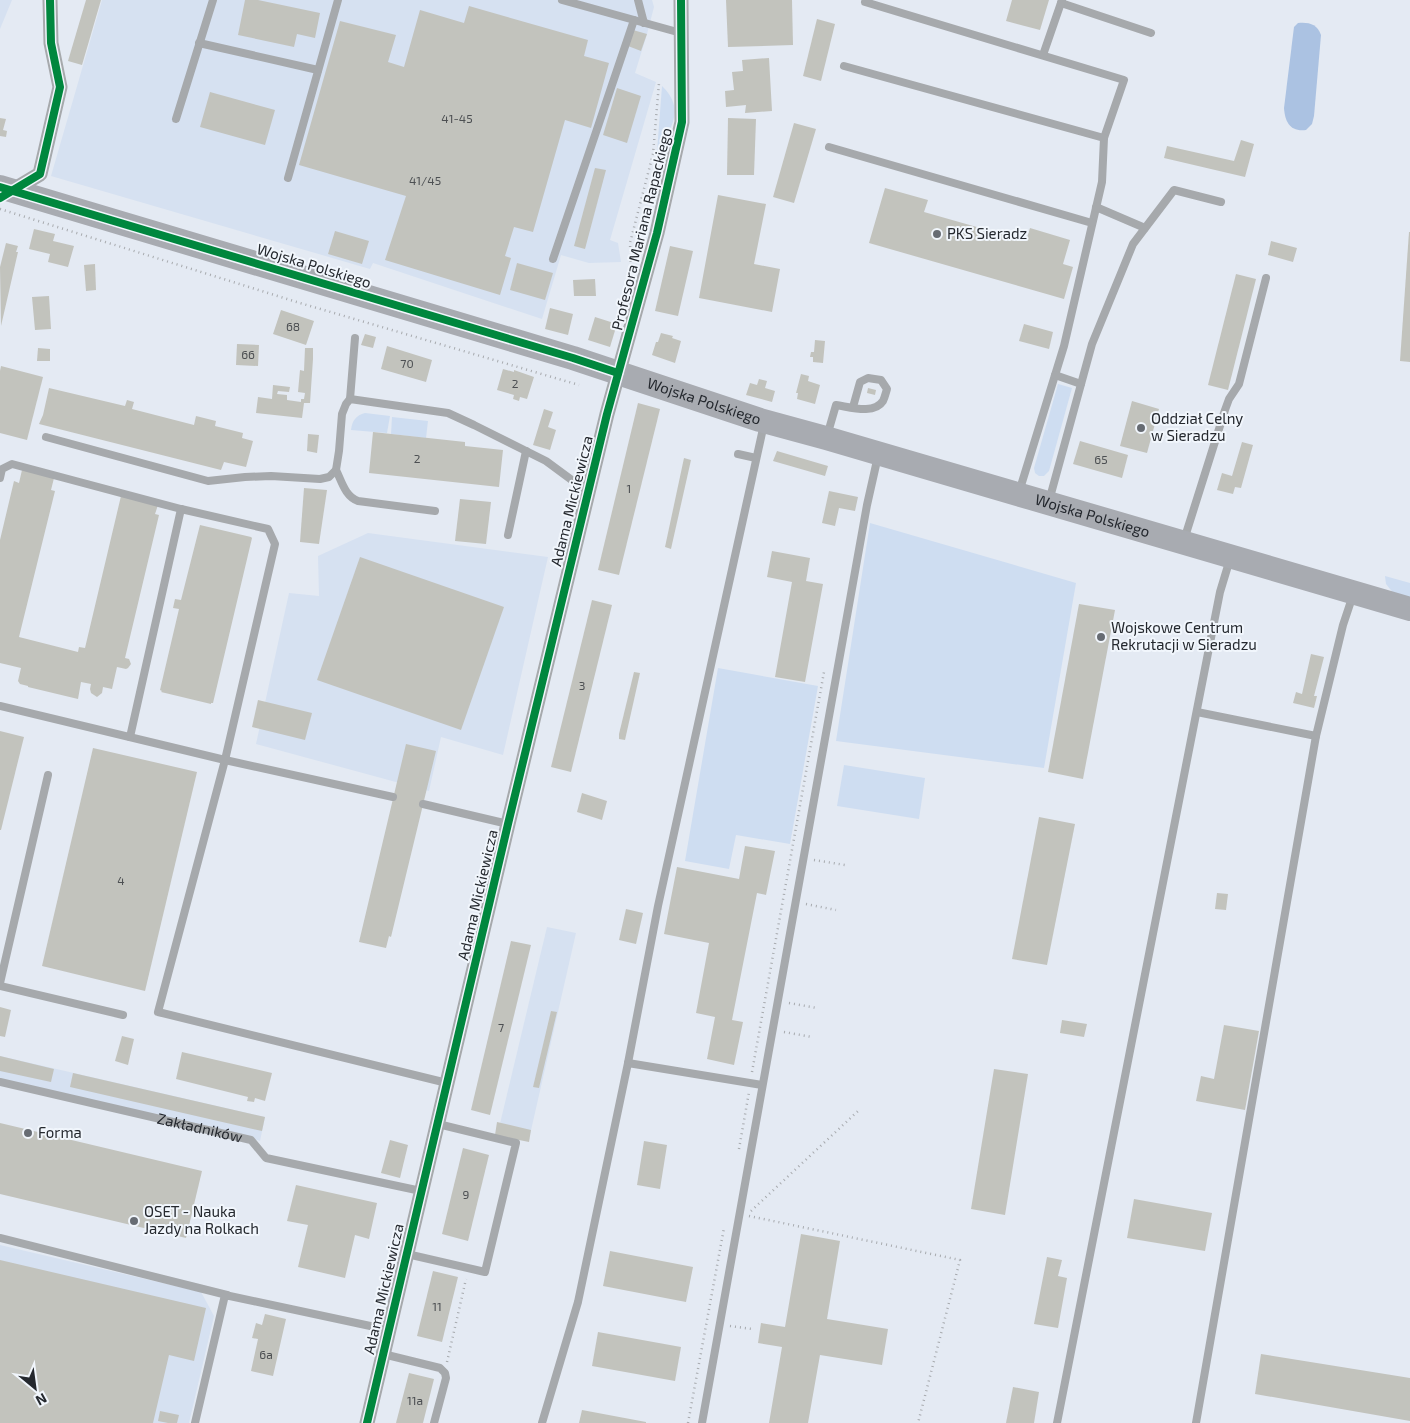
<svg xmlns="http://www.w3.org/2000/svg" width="1410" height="1423" font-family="'Exo 2',sans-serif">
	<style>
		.built { fill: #d6e1f1 }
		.green { fill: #ceddf1 }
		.water { fill: #abc2e2 }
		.building { fill: #c2c3bd }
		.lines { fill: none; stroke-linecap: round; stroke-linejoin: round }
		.path { stroke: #a7aaae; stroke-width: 2.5; stroke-dasharray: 1 4; stroke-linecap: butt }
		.lane { stroke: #a6a9ac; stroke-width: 8 }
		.street { stroke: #a6a9ac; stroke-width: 15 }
		.primary { stroke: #a8abb1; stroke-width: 24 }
		.cycleway-casing { stroke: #f1f6fc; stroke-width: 11 }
		.cycleway { stroke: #00873e; stroke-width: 8 }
		.poi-dot { fill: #676c73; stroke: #f1f6fc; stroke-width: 2 }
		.labels { text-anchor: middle; stroke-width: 4; stroke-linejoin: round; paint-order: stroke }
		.number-label { font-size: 12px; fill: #4c4f52 }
		.street-label { font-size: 15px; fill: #24282e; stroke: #f1f6fc }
		.poi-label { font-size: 15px; fill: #24282e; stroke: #f1f6fc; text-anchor: start }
	</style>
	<rect width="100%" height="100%" fill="#e4eaf3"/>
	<g class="built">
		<polygon points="0,0 12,0 0,29"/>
		<polygon points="102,0 652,0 654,7 647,34 635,73 656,82 610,240 618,243 621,262 589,263 561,255 542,319 373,263 370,269 51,176"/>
		<polygon points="368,533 548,557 503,755 441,737 429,791 256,744 289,593 319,596 318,556"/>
		<polygon points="547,927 576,933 529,1139 498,1132"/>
		<polygon points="0,1056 265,1117 260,1141 241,1135 0,1079"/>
		<polygon points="0,1245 201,1292 214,1316 189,1423 0,1423"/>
	</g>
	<g class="green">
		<path d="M662,86C686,109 671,129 657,152Z"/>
		<polygon points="1058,384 1072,388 1049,471 1044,476 1039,476 1035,473 1034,468"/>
		<path d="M365,413L390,416L387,433L351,430C352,421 356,415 365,413Z"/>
		<polygon points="392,417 428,421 426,438 391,434"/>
		<polygon points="870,523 1076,583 1044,768 836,741"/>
		<polygon points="1385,576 1410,583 1410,598 1394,594 1386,584"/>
		<polygon points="718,668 818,686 790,844 736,835 729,869 685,861"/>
		<polygon points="844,765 925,778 919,819 837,806"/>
	</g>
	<path class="water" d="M1298,23C1309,22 1317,24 1321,35L1314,116L1312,124L1306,130C1290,132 1285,122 1284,108L1294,27Z"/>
	<g class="building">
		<polygon points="86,0 101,0 82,65 68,61"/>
		<polygon points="245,0 258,0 320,13 315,38 297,34 294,47 238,35"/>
		<polygon points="726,0 792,0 793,45 728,47"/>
		<polygon points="1012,0 1049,0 1040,30 1006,21"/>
		<polygon points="469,6 588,40 584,56 609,63 591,128 565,120 533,232 514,227 505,256 511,258 500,295 385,260 406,196 299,165 340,21 396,35 388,62 404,67 420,10 464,23"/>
		<polygon points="817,19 835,24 821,81 803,76"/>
		<polygon points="633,30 647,34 641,51 628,46"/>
		<polygon points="769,58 772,111 745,113 746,105 726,107 725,91 734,90 732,72 743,71 742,60"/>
		<polygon points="617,88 641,96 627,143 603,135"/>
		<polygon points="210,92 275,110 265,145 200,127"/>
		<polygon points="0,118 6,119 3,130 7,131 6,137 0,136"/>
		<polygon points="728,118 756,119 754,175 727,175"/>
		<polygon points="794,123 816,129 794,203 773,197"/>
		<polygon points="1241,140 1254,144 1245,177 1164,158 1167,146 1234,161"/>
		<polygon points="595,168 606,170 585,249 574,246"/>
		<polygon points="885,188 928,200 924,212 1026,241 1030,228 1070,240 1063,264 1073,267 1064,299 869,243"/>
		<polygon points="718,195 766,204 754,264 780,269 772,312 699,298"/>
		<polygon points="34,229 55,234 53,241 74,246 68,267 48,262 50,254 29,249"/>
		<polygon points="335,231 369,241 362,264 328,254"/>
		<polygon points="1409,232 1410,232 1410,362 1400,361"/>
		<polygon points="1271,241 1297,248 1293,262 1268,255"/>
		<polygon points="6,243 18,246 16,252 18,252 1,326 0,267"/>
		<polygon points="670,246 693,251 678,316 655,311"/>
		<polygon points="517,263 553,273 545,300 510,290"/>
		<polygon points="95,264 96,290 86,291 84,265"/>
		<polygon points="1236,274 1256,279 1228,390 1208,385"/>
		<polygon points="595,279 596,296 574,296 573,280"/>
		<polygon points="49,296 51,329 35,330 32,297"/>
		<polygon points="550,308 573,314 568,335 545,329"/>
		<polygon points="281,310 314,321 306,345 273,334"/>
		<polygon points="595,317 617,324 610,347 588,340"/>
		<polygon points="1024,324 1053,332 1049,349 1019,341"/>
		<polygon points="661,333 673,336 672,338 681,341 675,363 652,355 656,342 658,342"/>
		<polygon points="365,334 376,337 373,348 361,345"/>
		<polygon points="815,340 825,341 823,363 813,362 813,357 810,357 811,352 814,352"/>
		<polygon points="237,344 259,345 258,366 236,365"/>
		<polygon points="387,346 432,360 426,382 381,369"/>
		<polygon points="38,348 50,349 50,361 37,361"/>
		<polygon points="305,348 313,348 313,359 310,403 304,403 302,418 256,413 258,397 272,399 273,385 290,387 289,392 278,391 277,394 287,395 287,400 301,402 301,399 304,399 305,393 298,392 300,370 304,371"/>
		<polygon points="1,366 43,377 27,440 0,433 0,371"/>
		<polygon points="503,369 514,372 514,370 534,377 527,399 520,397 519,401 513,399 514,395 497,390"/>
		<polygon points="801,374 809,376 808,381 820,385 815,404 797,399 798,393 796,393"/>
		<polygon points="759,379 767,381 765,388 775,391 772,402 746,395 750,383 757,385"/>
		<polygon points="49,388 125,406 127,400 134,402 132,409 194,425 196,416 216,421 215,426 243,433 242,438 253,441 246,467 224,462 221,470 39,424 43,415"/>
		<polygon points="868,388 876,390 875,395 867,393"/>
		<polygon points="1132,401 1159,409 1147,453 1120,446"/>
		<polygon points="638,403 660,409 619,575 598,570"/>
		<polygon points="544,409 553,412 548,427 556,430 550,450 533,445"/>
		<polygon points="373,432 465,442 465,446 503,450 499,487 369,473"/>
		<polygon points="308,434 319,435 317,453 307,451"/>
		<polygon points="1080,441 1128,455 1122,478 1073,464"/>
		<polygon points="1242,442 1253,445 1241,488 1235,487 1233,494 1217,490 1222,473 1232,476"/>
		<polygon points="777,451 828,466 825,476 773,461"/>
		<polygon points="684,458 691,460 671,549 665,547"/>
		<polygon points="22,470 54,478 51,490 55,491 19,637 78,652 79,647 85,648 121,496 158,505 155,514 159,515 125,658 129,659 131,664 128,668 126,669 117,667 112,689 103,687 102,693 97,697 91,693 90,689 91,684 81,682 78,699 28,687 28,686 20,684 18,681 21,668 0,663 0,540 14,481 19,483"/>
		<polygon points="304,488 327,490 319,544 300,542"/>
		<polygon points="829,491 858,497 855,511 839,508 835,526 822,523"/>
		<polygon points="460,499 491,502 486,544 455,541"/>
		<polygon points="200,525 251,537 252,538 213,703 211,703 211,704 161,692 162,691 160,690 179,609 173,608 175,599 181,600"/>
		<polygon points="772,551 810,558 806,581 823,584 805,682 775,677 792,582 767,577"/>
		<polygon points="360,557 504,607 461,730 317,680"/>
		<polygon points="592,600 612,605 571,772 551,767"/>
		<polygon points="1079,604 1115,610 1083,779 1048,772"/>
		<polygon points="1311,654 1324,657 1314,696 1317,696 1314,708 1293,703 1296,692 1302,694"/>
		<polygon points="634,672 640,673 625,740 619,739 619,734"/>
		<polygon points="258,700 312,713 305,740 252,727"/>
		<polygon points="0,731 24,737 1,830 0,830"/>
		<polygon points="406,744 436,751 391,937 389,936 386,948 359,942"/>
		<polygon points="93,748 197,772 145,991 42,966"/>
		<polygon points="582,793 607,801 602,820 577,812"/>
		<polygon points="1039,817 1075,824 1047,965 1012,959"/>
		<polygon points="745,846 775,851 766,895 757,893 732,1020 743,1022 734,1065 707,1059 715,1017 696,1013 709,943 664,934 677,867 739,879"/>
		<polygon points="1217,893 1228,894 1226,910 1215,909"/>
		<polygon points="626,909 643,913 636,944 619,940"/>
		<polygon points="511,941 531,945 490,1115 471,1110"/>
		<polygon points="0,1007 11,1010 5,1037 0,1036"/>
		<polygon points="551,1011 557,1012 539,1088 533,1087"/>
		<polygon points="1062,1020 1087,1024 1084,1037 1060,1033"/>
		<polygon points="1224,1025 1259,1031 1245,1110 1196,1101 1201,1076 1214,1079"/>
		<polygon points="122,1036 134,1039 128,1065 115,1061"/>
		<polygon points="182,1052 272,1073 265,1101 255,1098 254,1102 247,1101 248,1097 176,1079"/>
		<polygon points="0,1056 54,1069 51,1082 0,1071"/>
		<polygon points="994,1069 1028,1074 1005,1215 971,1209"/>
		<polygon points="73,1073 265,1117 262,1131 70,1087"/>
		<polygon points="497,1122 531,1130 529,1142 495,1135"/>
		<polygon points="0,1123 202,1171 186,1238 0,1194"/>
		<polygon points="390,1140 408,1145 400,1178 381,1173"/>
		<polygon points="644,1141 667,1145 660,1189 637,1185"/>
		<polygon points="463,1148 489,1155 468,1241 442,1234"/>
		<polygon points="296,1185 377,1203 369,1239 355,1235 345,1278 298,1267 308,1225 287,1221"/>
		<polygon points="1134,1199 1212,1213 1205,1251 1127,1238"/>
		<polygon points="801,1234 840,1241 827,1319 888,1329 882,1365 820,1355 808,1423 769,1423 782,1347 758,1343 761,1323 785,1327"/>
		<polygon points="610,1251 693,1267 686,1302 603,1286"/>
		<polygon points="1047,1257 1062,1260 1058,1276 1067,1278 1058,1328 1034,1324"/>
		<polygon points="0,1260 206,1308 194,1361 169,1355 153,1423 0,1423"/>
		<polygon points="433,1271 458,1277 442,1342 417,1336"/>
		<polygon points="265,1314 286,1319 273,1376 251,1371 258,1339 252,1338 256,1323 262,1325"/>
		<polygon points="598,1332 681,1347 675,1381 592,1366"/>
		<polygon points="1261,1354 1410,1378 1410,1421 1255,1394"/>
		<polygon points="409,1373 434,1379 423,1423 396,1423"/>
		<polygon points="1013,1387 1039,1392 1034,1423 1006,1423"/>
		<polygon points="582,1410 646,1422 646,1423 579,1423"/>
		<polygon points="160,1411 179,1415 177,1423 168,1423 158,1421"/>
	</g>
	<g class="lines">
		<g class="path">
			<polyline points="0,209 300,303 579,385"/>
			<polyline points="631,267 630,243 653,154 659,83"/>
			<polyline points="814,860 845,865"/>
			<polyline points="806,904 836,910"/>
			<polyline points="789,1003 817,1008"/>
			<polyline points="784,1032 812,1037"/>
			<polyline points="752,1072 824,672"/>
			<polyline points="739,1149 749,1092"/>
			<polyline points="751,1211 858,1111"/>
			<polyline points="749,1216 960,1260 918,1423"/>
			<polyline points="730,1326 752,1329"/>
			<polyline points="447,1362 466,1279"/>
			<polyline points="688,1423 724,1228"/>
		</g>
		<g class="lane">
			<polyline points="562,0 681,33"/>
			<polyline points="638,0 644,23"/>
			<polyline points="865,2 1124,80 1104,138"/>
			<polyline points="1061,3 1151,33"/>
			<polyline points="199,43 318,70"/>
			<polyline points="1043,55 1062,0"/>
			<polyline points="844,66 1104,138 1102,182 1064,346 1019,492"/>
			<polyline points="176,119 213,0"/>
			<polyline points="829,147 1092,223"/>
			<polyline points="288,178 338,0"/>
			<polyline points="1096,207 1145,228"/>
			<polyline points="553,259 634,20"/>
			<polyline points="1055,375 1081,384"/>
			<polyline points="350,399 355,338"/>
			<path d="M827,436L836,405C850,407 874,415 883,401C885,397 886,392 887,389L881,380L868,378L860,382L853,407"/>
			<polyline points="46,437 208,481 245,477 271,476 320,479 329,477 336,470 339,451 342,414 346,404 350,399 448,413 474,425 546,461 588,492"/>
			<polyline points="738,454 756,458"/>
			<path d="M336,470C342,482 345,496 358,501L435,511"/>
			<polyline points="0,478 2,469 12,464 181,509 268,529 275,544 225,760 158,1012 447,1083"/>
			<polyline points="1049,501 1092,344 1133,244 1174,190 1221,202"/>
			<polyline points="508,535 526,451"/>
			<polyline points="1184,540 1225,410 1229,399 1239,384 1266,278"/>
			<polyline points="0,706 225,760 393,797"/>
			<polyline points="1197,712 1316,736"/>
			<polyline points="130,737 181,509"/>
			<polyline points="423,804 508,824"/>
			<polyline points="0,983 48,775"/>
			<polyline points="0,986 123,1015"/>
			<polyline points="628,1063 658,906 764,424"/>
			<path id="s1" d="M0,1082L251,1140L266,1158L421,1191"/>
			<polyline points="0,1238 227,1295"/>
			<polyline points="407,1254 485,1272 516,1143 438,1124"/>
			<polyline points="383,1354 440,1368 445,1373 446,1378 434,1423"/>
			<polyline points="195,1423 225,1295 389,1330"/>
			<polyline points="542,1423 578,1302 628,1063 762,1085"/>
			<polyline points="702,1423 867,505 878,456"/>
			<polyline points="1057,1423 1220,592 1230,559"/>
			<polyline points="1196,1423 1316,736 1343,625 1353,595"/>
		</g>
		<g class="street">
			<polyline points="10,192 40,174 60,87 51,43 50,0"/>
			<polyline points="367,1423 508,824 607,414 657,233 682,122 681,0"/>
		</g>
		<path class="primary" id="s2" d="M0,187L573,358L760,420L826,438L1410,609"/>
		<g class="cycleway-casing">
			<g id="cycleway">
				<polyline points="0,187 573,358 618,373"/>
				<polyline points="0,198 40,174 60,87 51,43 50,0"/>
				<polyline points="367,1423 508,824 607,414 657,233 682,122 681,0"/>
			</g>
		</g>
		<use href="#cycleway" class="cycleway"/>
	</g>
	<g class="poi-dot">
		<circle cx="937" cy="234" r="5"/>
		<circle cx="1141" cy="428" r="5"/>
		<circle cx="1101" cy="637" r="5"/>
		<circle cx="28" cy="1133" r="5"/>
		<circle cx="134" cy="1221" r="5"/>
	</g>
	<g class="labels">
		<g class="number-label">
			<text x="457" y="123">41-45</text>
			<text x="425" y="185">41/45</text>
			<text x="293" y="331">68</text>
			<text x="248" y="359">66</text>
			<text x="407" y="368">70</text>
			<text x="515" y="388">2</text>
			<text x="417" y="463">2</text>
			<text x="1101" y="464">65</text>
			<text x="629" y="493">1</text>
			<text x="582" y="690">3</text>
			<text x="121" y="885">4</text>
			<text x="501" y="1032">7</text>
			<text x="466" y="1199">9</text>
			<text x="437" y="1311">11</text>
			<text x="266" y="1359">6a</text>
			<text x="415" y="1405">11a</text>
		</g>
		<g class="street-label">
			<text transform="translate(642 229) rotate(-76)" y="5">Profesora Mariana Rapackiego</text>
			<text transform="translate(314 266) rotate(17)" y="5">Wojska Polskiego</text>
			<text dy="5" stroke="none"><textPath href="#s2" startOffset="736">Wojska Polskiego</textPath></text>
			<text transform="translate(572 501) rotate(-76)" y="5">Adama Mickiewicza</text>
			<text dy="5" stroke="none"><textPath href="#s2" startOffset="1141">Wojska Polskiego</textPath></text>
			<text transform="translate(478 895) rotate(-77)" y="5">Adama Mickiewicza</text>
			<text dy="5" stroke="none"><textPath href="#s1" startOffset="205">Zakładników</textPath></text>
			<text transform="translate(384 1289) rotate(-77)" y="5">Adama Mickiewicza</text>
		</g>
		<g class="poi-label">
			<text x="947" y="239">PKS Sieradz</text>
			<text x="1151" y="424">Oddział Celny<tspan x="1151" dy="17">w Sieradzu</tspan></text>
			<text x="1111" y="633">Wojskowe Centrum<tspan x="1111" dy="17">Rekrutacji w Sieradzu</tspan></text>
			<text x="38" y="1138">Forma</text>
			<text x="144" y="1217">OSET - Nauka<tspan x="144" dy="17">Jazdy na Rolkach</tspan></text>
		</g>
	</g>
	<g transform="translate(35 1388) rotate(151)" stroke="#f1f6fc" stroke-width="4" paint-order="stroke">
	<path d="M0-4L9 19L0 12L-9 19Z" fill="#24282e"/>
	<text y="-8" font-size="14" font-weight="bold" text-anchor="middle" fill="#24282e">N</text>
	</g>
</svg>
